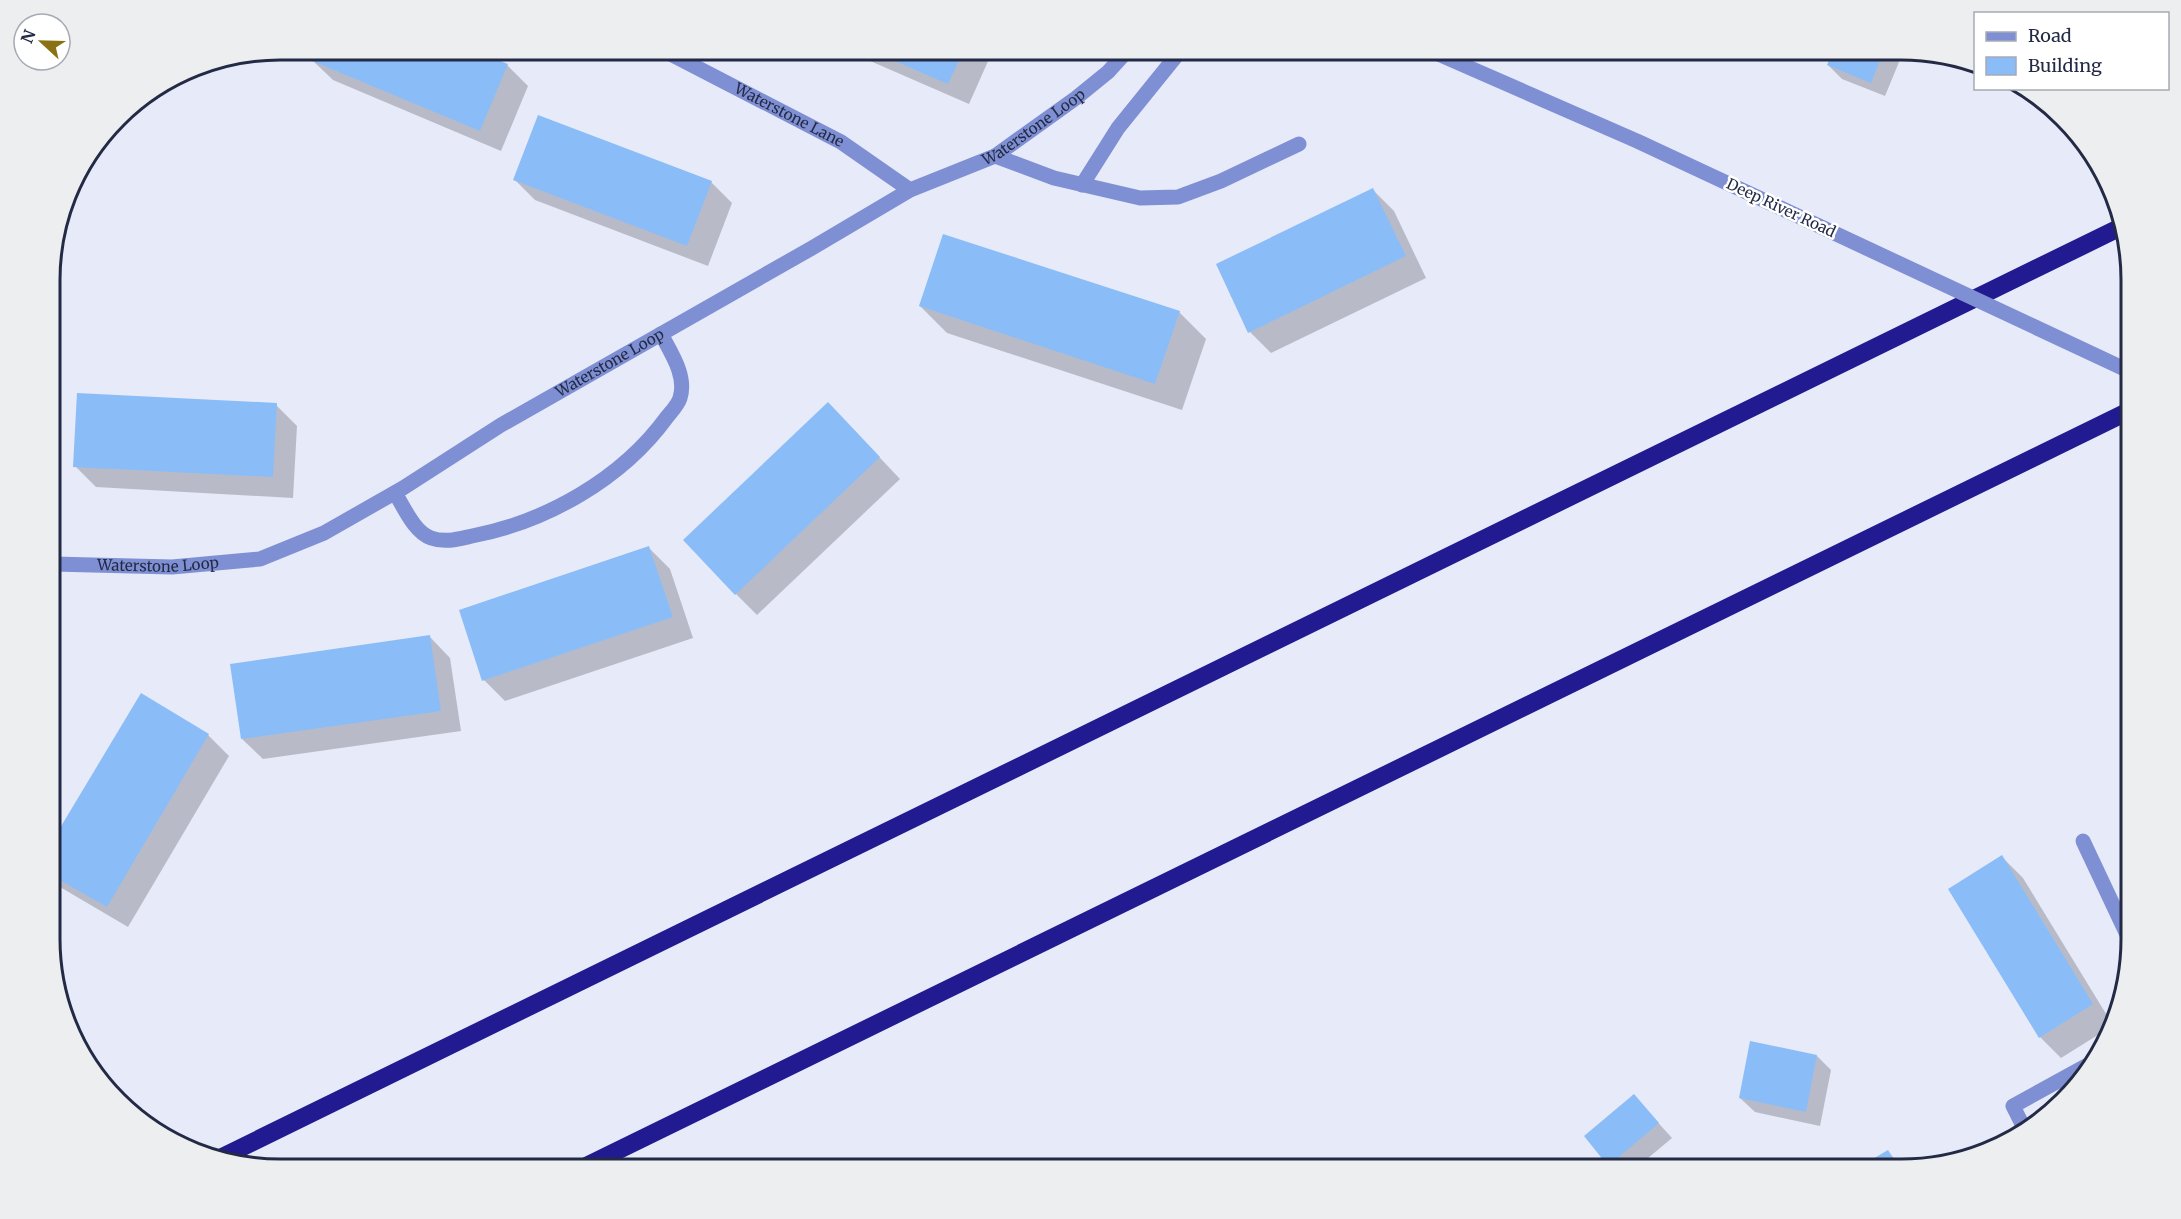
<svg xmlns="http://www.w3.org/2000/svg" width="2181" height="1219" font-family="Merriweather,serif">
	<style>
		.shadow { fill: #0003 }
		.building { fill: #8abdf7 }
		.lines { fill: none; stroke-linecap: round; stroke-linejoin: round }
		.minor { stroke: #7f8fd3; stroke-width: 15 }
		.highway { stroke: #211a90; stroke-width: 18 }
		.minor-bridge { stroke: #7f8fd3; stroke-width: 15 }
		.labels { text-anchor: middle; stroke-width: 5; stroke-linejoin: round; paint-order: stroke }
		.street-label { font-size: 15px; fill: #232a45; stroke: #fff }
		.rim { fill: none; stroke: #232a45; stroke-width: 3 }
	</style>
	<rect width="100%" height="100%" fill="#e6eaf9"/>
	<g class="shadow">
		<polygon points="280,50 288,50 286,56 271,51"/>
		<polygon points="316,50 470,50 507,65 528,86 501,151 333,80 312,60"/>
		<polygon points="845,50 993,50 969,104"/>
		<polygon points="1834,50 1904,50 1885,96 1842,79 1828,65"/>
		<polygon points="514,179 711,182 732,203 708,266 535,200"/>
		<polygon points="1373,190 1394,211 1426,278 1271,353 1250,332"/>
		<polygon points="920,306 1179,312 1206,339 1182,410 947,333"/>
		<polygon points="276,405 297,426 293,498 96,487 75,466"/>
		<polygon points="51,408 55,412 51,425"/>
		<polygon points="849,425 900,479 757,615 736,594"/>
		<polygon points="649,548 670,569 693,638 505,701 484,680"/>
		<polygon points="430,637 450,658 461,731 263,759 242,739"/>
		<polygon points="208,735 229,756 128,927 60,887 51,878 51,846"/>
		<polygon points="2002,857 2023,878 2111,1022 2109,1028 2061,1058 2040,1037"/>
		<polygon points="51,939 56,945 51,948"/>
		<polygon points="1817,1056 1831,1070 1820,1126 1755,1112 1740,1098"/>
		<polygon points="1634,1096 1672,1138 1635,1169 1614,1169 1609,1165"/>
		<polygon points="1888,1152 1904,1169 1859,1169"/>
	</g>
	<g class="building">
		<polygon points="315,50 473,50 508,64 480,131 310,60"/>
		<polygon points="869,50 964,50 948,84"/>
		<polygon points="1833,50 1884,50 1871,83 1827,65"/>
		<polygon points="538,115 712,181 687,246 513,180"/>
		<polygon points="1373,188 1406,256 1248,333 1216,264"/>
		<polygon points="943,234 1180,311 1155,384 919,306"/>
		<polygon points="77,393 277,403 273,477 73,467"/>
		<polygon points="828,402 880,457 735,595 683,540"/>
		<polygon points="649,546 673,617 482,681 459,610"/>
		<polygon points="430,635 441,711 241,739 230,664"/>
		<polygon points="141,693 209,734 107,907 51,875 51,843"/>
		<polygon points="2131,800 2131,820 2122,806"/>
		<polygon points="2002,855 2093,1004 2039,1038 1948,889"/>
		<polygon points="1750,1041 1817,1055 1806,1112 1739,1098"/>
		<polygon points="1634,1094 1659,1123 1608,1166 1584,1136"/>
		<polygon points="1888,1150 1900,1169 1856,1169"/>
	</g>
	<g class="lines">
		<g class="minor">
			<path id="s1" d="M663,50L841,142L910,190"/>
			<polyline points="1429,50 1637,141 1832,232"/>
			<polyline points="995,156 1054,178 1140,198 1178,197 1221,181 1299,144"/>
			<polyline points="1082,185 1118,128 1181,50"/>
			<path d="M395,493C404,507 414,532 431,538C445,543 458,539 472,536C546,522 622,479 667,417C671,412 678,405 680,398C687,376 671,353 661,334"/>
			<path id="s2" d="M53,564L172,567L260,559L324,533L403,488L501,425L812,248L910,190L995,156L1076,98L1108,72L1128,50"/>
			<polyline points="2083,841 2131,943"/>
			<polyline points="2026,1132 2013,1106 2093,1062"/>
		</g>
		<g class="highway">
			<polyline points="216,1160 2123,226"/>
			<polyline points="580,1169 2131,410"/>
		</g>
		<polyline class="minor-bridge" points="1832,232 2131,372"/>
	</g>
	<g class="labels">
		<g class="street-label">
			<text dy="5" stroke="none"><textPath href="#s1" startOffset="142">Waterstone Lane</textPath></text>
			<text dy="5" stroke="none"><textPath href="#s2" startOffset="1095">Waterstone Loop</textPath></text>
			<text transform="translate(1781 208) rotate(25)" y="5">Deep River Road</text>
			<text dy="5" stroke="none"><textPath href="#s2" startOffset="609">Waterstone Loop</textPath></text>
			<text dy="5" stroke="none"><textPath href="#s2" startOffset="105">Waterstone Loop</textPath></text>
		</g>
	</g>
	<path d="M0 0H2181V1219H0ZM280 60H1901A220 220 0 0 1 2121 280V939A220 220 0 0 1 1901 1159H280A220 220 0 0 1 60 939V280A220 220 0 0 1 280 60Z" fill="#edeef0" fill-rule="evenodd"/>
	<path class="rim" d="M280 60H1901A220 220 0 0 1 2121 280V939A220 220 0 0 1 1901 1159H280A220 220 0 0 1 60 939V280A220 220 0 0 1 280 60Z"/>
	<rect x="1974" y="12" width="195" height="78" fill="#ffffff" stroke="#a7aab5" stroke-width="1.5"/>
	<rect x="1986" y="32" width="30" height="9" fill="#7f8fd3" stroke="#a7aab5" stroke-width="1.5"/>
	<text x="2028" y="42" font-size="18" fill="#232a45">Road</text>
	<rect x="1986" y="57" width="30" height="18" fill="#8abdf7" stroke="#a7aab5" stroke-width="1.5"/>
	<text x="2028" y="72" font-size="18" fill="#232a45">Building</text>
	<g transform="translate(42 42) rotate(292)"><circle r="28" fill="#ffffff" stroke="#a7aab5" stroke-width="1.5"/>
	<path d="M0-4.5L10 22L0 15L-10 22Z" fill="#8a7214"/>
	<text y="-9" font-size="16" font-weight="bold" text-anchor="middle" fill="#232a45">N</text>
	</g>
</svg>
